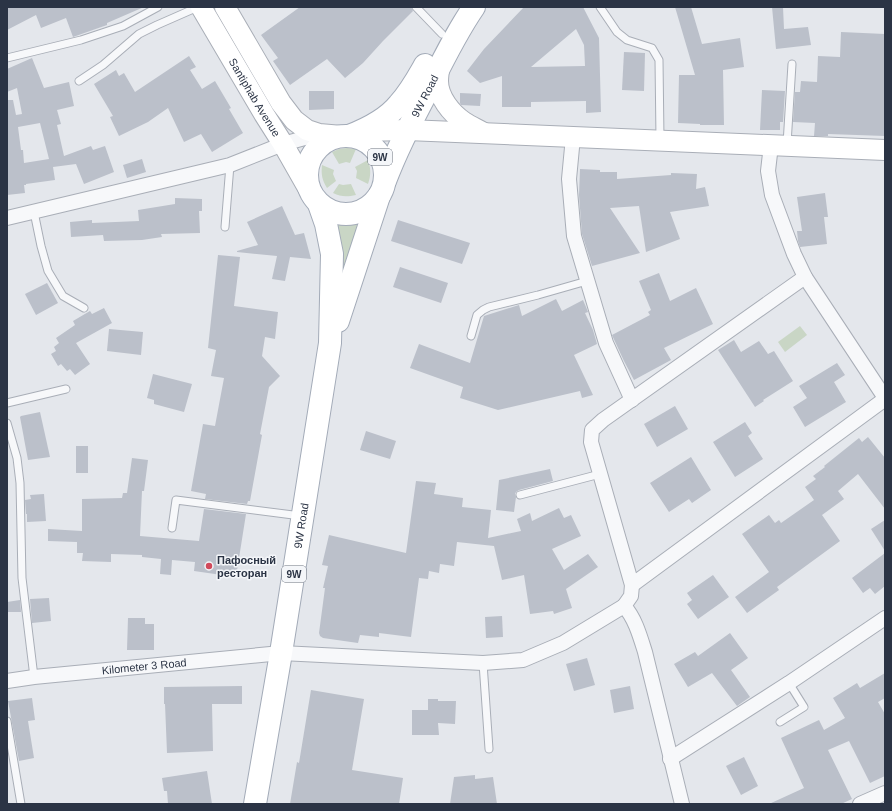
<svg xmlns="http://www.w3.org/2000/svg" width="892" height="811" font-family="Arial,sans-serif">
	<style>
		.green { fill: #c9d6c5 }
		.building { fill: #bbc0ca; fill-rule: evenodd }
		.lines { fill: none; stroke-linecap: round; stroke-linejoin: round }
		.lane-casing { stroke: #a9aeb7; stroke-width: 9 }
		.street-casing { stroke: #a9aeb7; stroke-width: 16 }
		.secondary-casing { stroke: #a9aeb7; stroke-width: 22 }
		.primary-casing { stroke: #a3abb8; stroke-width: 24 }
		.lane { stroke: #f7f8fa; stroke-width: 7 }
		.street { stroke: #f7f8fa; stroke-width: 14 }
		.secondary { stroke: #fff; stroke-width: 20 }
		.primary { stroke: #fff; stroke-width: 22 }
		.poi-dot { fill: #d1495b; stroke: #f4f6f9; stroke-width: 1.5 }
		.labels { text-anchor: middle; stroke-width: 3; stroke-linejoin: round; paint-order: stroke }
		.shield { fill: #f4f6f9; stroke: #676e7b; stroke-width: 1 }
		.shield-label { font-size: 10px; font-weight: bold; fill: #2b3445 }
		.street-label { font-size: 11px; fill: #2b3445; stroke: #f4f6f9 }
		.poi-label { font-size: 11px; font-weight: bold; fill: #2b3445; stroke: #f4f6f9; text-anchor: start }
	</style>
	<rect width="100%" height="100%" fill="#e4e7ec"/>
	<g class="green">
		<polygon points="347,148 356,149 350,163 346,162 339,164 332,152 339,149"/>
		<path d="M368,160C371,169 371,175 368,184L356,178L357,171L355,167Z"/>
		<path d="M322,165L334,170L333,174L336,181L327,188C322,180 321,174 322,165Z"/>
		<path d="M339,184L343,185L351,184L356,195C347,197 341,197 333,193Z"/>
		<path d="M361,217L343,285L333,218C342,221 353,221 361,217Z"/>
		<polygon points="800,326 807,335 785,352 778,342"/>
	</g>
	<g class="building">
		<polygon points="7,7 144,7 107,23 107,25 73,37 66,18 41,28 36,15 7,30"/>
		<polygon points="300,7 411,7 413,11 383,41 363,63 345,78 327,59 290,85 273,61 278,58 261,35"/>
		<path d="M524,7H583L599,38L601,112L586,113V101L531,102V107H502V76L480,83L467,71L484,49ZM576,29L584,45L585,66L531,67Z"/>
		<polygon points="675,7 691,7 702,44 740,38 744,67 723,70 724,125 700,125 700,124 678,123 679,75 695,75"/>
		<polygon points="772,7 783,7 784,29 808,27 811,45 776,49"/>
		<polygon points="841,32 885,34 885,136 828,134 828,136 814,136 815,123 793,122 795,92 800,92 801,81 817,82 818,56 840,57"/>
		<polygon points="624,52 645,53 644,91 622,90"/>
		<polygon points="189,56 196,67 190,70 202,89 215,81 231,108 229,109 243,133 212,152 201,134 184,142 168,108 148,122 119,136 110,117 113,116 94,84 116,70 119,76 124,73 135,92"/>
		<path d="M32,58L44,88L69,82L74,106L57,110L61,124L57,125L64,156L91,146L93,150L105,146L114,172L84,184L76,164L53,167L55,180L26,184V185H24L25,193L7,195V100H13L16,115L22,114L17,88L7,92V69ZM40,123L49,159L24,163L23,150H21L18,127Z"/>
		<polygon points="762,90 785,91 783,122 780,122 780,130 760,130"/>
		<polygon points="309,91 334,91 334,109 309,110"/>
		<polygon points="460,93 481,94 480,106 461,105 460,103"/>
		<polygon points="142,159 146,172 127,178 123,165"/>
		<polygon points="580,169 600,170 600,172 617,172 617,179 671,175 671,173 697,174 696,189 705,187 709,206 670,212 680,239 646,252 639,206 610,208 640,253 592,266 582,234 579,195"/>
		<polygon points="825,193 828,217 824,217 827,244 800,247 798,241 797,231 802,231 797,197"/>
		<polygon points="175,198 202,199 202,211 199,211 200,233 161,234 162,237 142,240 104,241 103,235 71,237 70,222 92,220 92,223 139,221 138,210 175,204"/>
		<polygon points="282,206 295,235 304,233 311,259 290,257 285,281 272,279 277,256 237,252 237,251 258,245 247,222"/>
		<polygon points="398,220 470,243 462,264 391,241"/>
		<polygon points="218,255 240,257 234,306 278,312 275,339 265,337 262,356 280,376 269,387 260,434 262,435 250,501 248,501 247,504 205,499 206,494 191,491 203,424 215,426 224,378 211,376 216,350 208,348"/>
		<polygon points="400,267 448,283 441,303 393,287"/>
		<polygon points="659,273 670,301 696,288 713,324 664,348 671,360 634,380 624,361 612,335 650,315 648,312 651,310 639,281"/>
		<polygon points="47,283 58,303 36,315 25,294"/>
		<polygon points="556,299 562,311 583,300 586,307 588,312 585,313 593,330 597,344 574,355 593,395 582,398 580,391 498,410 460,398 463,387 410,368 419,344 470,363 484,316 519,305 522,316"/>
		<polygon points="104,308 112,323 76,343 90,364 75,375 70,369 67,371 61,364 58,366 51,354 56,351 54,347 59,343 56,338 75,325 73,321 90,311 92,314"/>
		<polygon points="109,329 143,332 141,355 107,351"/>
		<polygon points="734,340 741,352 759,341 768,354 774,351 793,381 763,400 764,401 755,407 718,350"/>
		<polygon points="837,363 845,375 834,382 846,402 805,427 793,407 807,398 799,386"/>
		<polygon points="153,374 192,384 184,412 154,404 154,400 147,398"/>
		<polygon points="675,406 688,429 657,447 644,424"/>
		<polygon points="40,412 50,457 28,460 20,417 21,416"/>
		<polygon points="745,422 752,433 748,436 763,459 735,477 713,442"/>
		<polygon points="366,431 396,441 390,459 360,450"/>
		<polygon points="868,437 885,458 885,509 858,474 838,491 844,499 822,515 840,541 777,587 779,590 747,613 735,597 769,572 742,534 769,515 775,523 779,520 781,523 814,500 805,487 816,479 813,476 825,467 824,466 859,438 862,442"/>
		<rect x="76" y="446" width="12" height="27"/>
		<polygon points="691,457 711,490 692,503 689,499 669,512 650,483"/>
		<polygon points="132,458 148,460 144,491 142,491 140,536 199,541 204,509 246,514 236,577 194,571 195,562 172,560 171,575 160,574 161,559 142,557 142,555 111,554 111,562 82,561 83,553 77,553 77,542 48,541 48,529 82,531 82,499 122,498 123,493 127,493"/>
		<polygon points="550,469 553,481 519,490 516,492 515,494 516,497 514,512 496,510 499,480"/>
		<polygon points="416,481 436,483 434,494 463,498 462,507 491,510 488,538 521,531 517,519 530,513 532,521 559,508 564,518 571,515 581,536 552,549 564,570 588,554 598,567 566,589 572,608 554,614 553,611 530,614 524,575 502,580 494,546 457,542 454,566 440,564 439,573 429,571 428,579 419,578 411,637 379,633 379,637 360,635 358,643 323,638 320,636 319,633 325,588 323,588 328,566 322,565 329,535 406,553"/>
		<polygon points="44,494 46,521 27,522 27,514 26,514 25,500 31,499 30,495"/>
		<polygon points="885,520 885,551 871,529"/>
		<polygon points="885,553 885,586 875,594 870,588 863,593 852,578"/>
		<polygon points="713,575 729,597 698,619 687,604 692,600 687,593"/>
		<polygon points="49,598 51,621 32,623 30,599"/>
		<polygon points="20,600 21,612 7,612 7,602"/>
		<polygon points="502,616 503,637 486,638 485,617"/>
		<polygon points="128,618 145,618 145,624 154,624 154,650 127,650"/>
		<polygon points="730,633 748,658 731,670 750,697 737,706 712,673 688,687 674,664 695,652 698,656"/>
		<polygon points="587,658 595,685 574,691 566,664"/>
		<polygon points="885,673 885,698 878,702 885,714 885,776 870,783 849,741 828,750 852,799 841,804 769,804 804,788 781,738 819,720 824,730 845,718 833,698 857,683 860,688"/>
		<polygon points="242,686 242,704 212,704 213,751 167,753 165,704 164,704 164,687"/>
		<polygon points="630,686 634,709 614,713 610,690"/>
		<polygon points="311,690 364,699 352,770 403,778 399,804 290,804 297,762 299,763"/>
		<polygon points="32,698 35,720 28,721 34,758 19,761 8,701"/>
		<polygon points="428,699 438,699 438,701 456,701 455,724 438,723 439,735 412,735 412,710 428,710"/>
		<polygon points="744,757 758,786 741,795 726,766"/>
		<polygon points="207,771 212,804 168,804 167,791 164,791 162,778"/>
		<polygon points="475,775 475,779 493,777 497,804 450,804 454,777"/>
	</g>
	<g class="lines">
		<g class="lane-casing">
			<g id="lane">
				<polyline points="416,7 442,34"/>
				<polyline points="600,7 617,32 627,40 652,48 659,60 660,139"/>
				<polyline points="7,58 81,40 123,26 158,7"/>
				<polyline points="79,81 103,65 139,34 157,25 198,7"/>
				<polyline points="787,144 792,64"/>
				<polyline points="34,212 41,246 48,271 63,296 84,308"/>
				<polyline points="225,227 230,165"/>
				<polyline points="471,336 477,315 483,310 489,307 538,295 587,281"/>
				<polyline points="7,403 66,389"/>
				<polyline points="7,423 17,458 20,483 22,578 34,677"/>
				<polyline points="520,495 600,474"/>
				<polyline points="172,528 176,500 301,516"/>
				<polyline points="483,663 489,749"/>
				<polyline points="7,721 21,804"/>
				<polyline points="780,722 804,707 789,683"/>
			</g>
		</g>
		<g class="street-casing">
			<g id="street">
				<polyline points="573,137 569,179 574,236 606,343 632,400"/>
				<polyline points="771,145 768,171 772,195 794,254 805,277 885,398"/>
				<polyline points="7,218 230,165 283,144 319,134"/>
				<polyline points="632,585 885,399"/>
				<path id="s1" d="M7,681L34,677L281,653L483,663L523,660L563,643L624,606"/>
				<polyline points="670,759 789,683 885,618"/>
				<path d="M682,804L645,652C640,636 635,618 624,606L631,596L632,585L591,442L592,430L603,420L805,277"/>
				<polyline points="860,804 885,793"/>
			</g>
		</g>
		<g class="secondary-casing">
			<g id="secondary">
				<path id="s2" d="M201,7L264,114L283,144L308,188"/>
				<polyline points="225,7 281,103 294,120 307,130 319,134 342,136"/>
				<path d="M440,65C439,70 438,76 438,81C438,97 451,113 464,122C470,126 477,129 484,133"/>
				<polyline points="362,131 407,130 885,150"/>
			</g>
		</g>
		<g class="primary-casing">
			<g id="primary">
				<circle cx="346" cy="175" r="39"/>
				<path d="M349,136C367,129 387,119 399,104C410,92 417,79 425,65"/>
				<path id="s3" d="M385,181C397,149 412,120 428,90C442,62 456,33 474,7"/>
				<polyline points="338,321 379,196"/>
				<path id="s4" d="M255,804L281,653L330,343L332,254L326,224L319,204"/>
			</g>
		</g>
		<use href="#lane" class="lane"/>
		<use href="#street" class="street"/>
		<use href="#secondary" class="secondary"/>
		<use href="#primary" class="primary"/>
	</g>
	<circle class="poi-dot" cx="209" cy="566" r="4"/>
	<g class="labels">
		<g class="shield">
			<rect x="368" y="149" width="24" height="16" rx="3"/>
			<rect x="282" y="566" width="24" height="16" rx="3"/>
		</g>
		<g class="shield-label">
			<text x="380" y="161">9W</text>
			<text x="294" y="578">9W</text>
		</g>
		<g class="street-label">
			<text dy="4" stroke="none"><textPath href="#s3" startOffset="94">9W Road</textPath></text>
			<text dy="4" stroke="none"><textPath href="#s2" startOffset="105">Santiphab Avenue</textPath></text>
			<text dy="4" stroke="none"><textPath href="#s4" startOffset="282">9W Road</textPath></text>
			<text dy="4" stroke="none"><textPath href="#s1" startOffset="138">Kilometer 3 Road</textPath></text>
		</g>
		<g class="poi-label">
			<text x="217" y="564">Пафосный<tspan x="217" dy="13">ресторан</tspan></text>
		</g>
	</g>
	<rect width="892" height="811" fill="none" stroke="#2b3445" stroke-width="16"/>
</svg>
